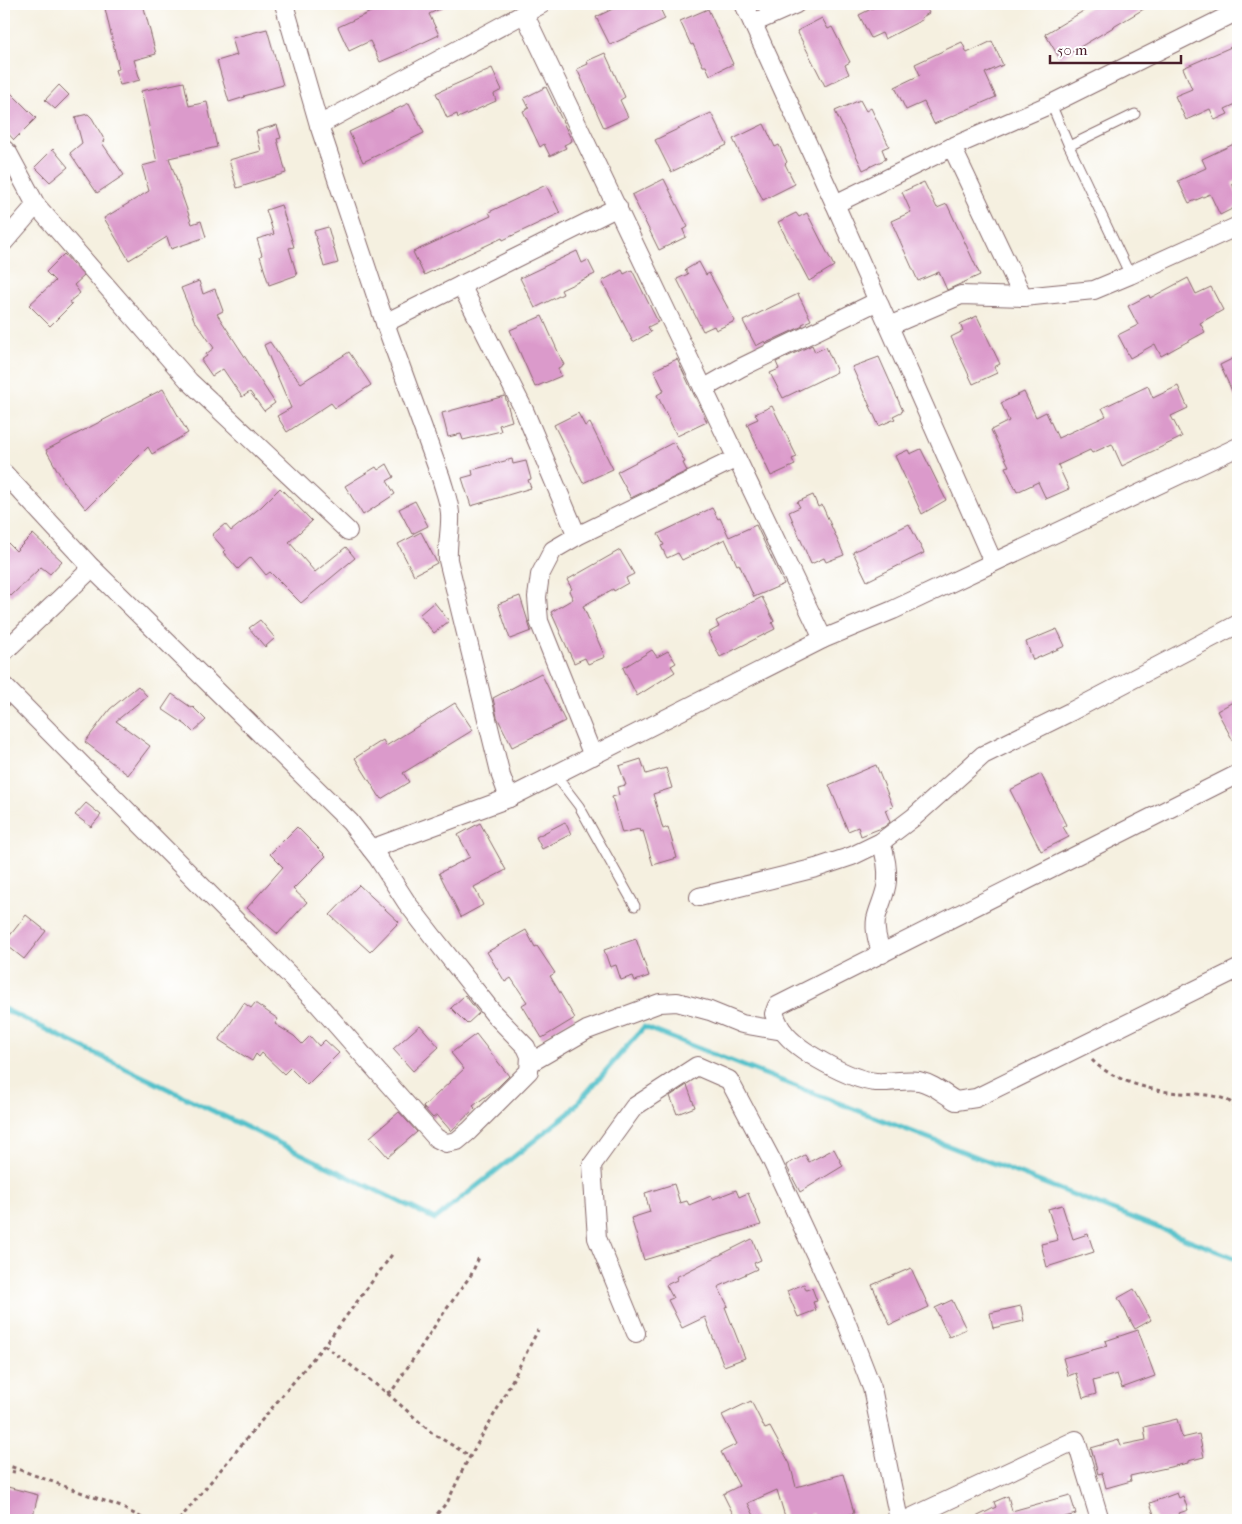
<svg xmlns="http://www.w3.org/2000/svg" width="1242" height="1524" font-family="'IM FELL French Canon',serif">
	<style>
		.lines { fill: none; stroke-linecap: round; stroke-linejoin: round }
		.stream { stroke: #54c1ca; stroke-width: 5 }
		.building { fill: #db9acb }
		.lane-casing { stroke: #86686a; stroke-width: 11 }
		.street-casing { stroke: #86686a; stroke-width: 20 }
		.path { stroke: #86686a; stroke-width: 3; stroke-dasharray: 4 4; stroke-linecap: butt }
		.lane { stroke: #fff; stroke-width: 9 }
		.street { stroke: #fff; stroke-width: 18 }
	</style>
	<rect width="100%" height="100%" fill="#fff"/>
	<filter id="ink" filterUnits="userSpaceOnUse"><feTurbulence type="fractalNoise" baseFrequency=".02" numOctaves="2"/><feDisplacementMap in="SourceGraphic" scale="10" xChannelSelector="R" yChannelSelector="G"/><feConvolveMatrix kernelMatrix="1 2 1 2 8 2 1 2 1" color-interpolation-filters="sRGB"/></filter>
	<filter id="wash" filterUnits="userSpaceOnUse"><feTurbulence type="fractalNoise" baseFrequency=".0096" numOctaves="4" result="noise"/><feDisplacementMap in="SourceGraphic" scale="20" xChannelSelector="R" yChannelSelector="G"/><feGaussianBlur stdDeviation="1.12" result="paint"/><feColorMatrix in="noise" values="0 0 0 0 0 0 0 0 0 0 0 0 0 0 0 0 0 1.4 0 .05"/><feComposite in="paint" operator="in"/></filter>
	<g filter="url(#wash)">
		<rect width="100%" height="100%" fill="#f5f0e0"/>
		<g class="lines">
			<polyline class="stream" points="4,1009 435,1219 569,1113 644,1027 1238,1259"/>
		</g>
		<g id="blocks">
			<g class="building">
				<polygon points="104,4 143,4 156,54 134,60 140,80 120,85 115,70 119,69"/>
				<polygon points="388,4 451,4 429,14 439,35 401,53 380,62 370,41 349,51 338,27"/>
				<polygon points="623,4 658,4 665,19 610,45 596,17"/>
				<polygon points="881,4 924,4 929,13 921,18 922,20 885,39 882,33 871,38 859,15"/>
				<polygon points="1095,4 1152,4 1060,59 1045,34"/>
				<polygon points="708,9 733,64 710,75 706,66 703,66 693,44 691,45 680,21"/>
				<polygon points="822,18 828,29 832,27 850,62 845,65 849,74 825,86 797,31"/>
				<polygon points="267,29 283,85 244,96 245,97 229,102 217,61 237,55 232,38"/>
				<polygon points="992,41 1003,65 985,73 996,97 934,124 924,102 906,110 895,87 920,75 915,64 962,42 967,53"/>
				<polygon points="1238,44 1238,103 1225,109 1228,114 1215,120 1210,109 1186,120 1175,96 1192,89 1183,68"/>
				<polygon points="605,53 625,97 620,100 628,117 604,128 577,69 588,64 587,61"/>
				<polygon points="492,68 502,90 494,94 496,101 458,118 457,114 447,118 436,93"/>
				<polygon points="184,82 189,106 207,102 217,147 169,158 192,224 201,221 206,237 171,249 167,237 129,260 104,218 149,191 142,166 157,162 141,91"/>
				<polygon points="59,85 69,95 55,109 45,100"/>
				<polygon points="4,86 36,118 14,140 4,129"/>
				<polygon points="546,87 572,141 564,145 566,148 550,156 544,144 540,147 523,111 529,108 524,98"/>
				<polygon points="860,100 866,111 871,108 889,146 882,149 886,159 863,170 835,111"/>
				<polygon points="409,103 424,133 363,162 349,132"/>
				<polygon points="711,113 727,145 671,172 655,140"/>
				<polygon points="88,114 92,118 105,141 102,143 124,175 97,193 70,153 82,143 75,117"/>
				<polygon points="764,124 775,147 779,145 787,162 785,164 795,184 763,200 733,139"/>
				<polygon points="277,125 281,138 277,139 286,173 237,188 229,160 261,151 256,131"/>
				<polygon points="1238,142 1238,180 1232,183 1238,198 1238,206 1220,215 1210,194 1189,203 1178,181 1206,168 1202,159"/>
				<polygon points="53,149 68,167 50,182 35,167"/>
				<polygon points="664,179 688,227 683,230 686,237 659,250 632,195"/>
				<polygon points="924,182 937,208 947,204 980,275 947,290 939,272 918,281 891,221 911,212 902,192"/>
				<polygon points="546,185 560,213 503,240 502,238 424,275 413,252 491,216 489,212"/>
				<polygon points="281,205 294,247 289,248 297,275 269,285 260,256 262,255 257,239 274,234 266,210"/>
				<polygon points="796,213 799,217 807,213 834,266 809,281 778,222"/>
				<polygon points="328,227 338,263 324,267 314,231"/>
				<polygon points="577,251 582,263 588,260 595,274 561,290 563,294 535,308 520,278"/>
				<polygon points="64,254 84,276 74,285 80,293 69,302 72,304 50,326 29,305 55,281 46,272"/>
				<polygon points="699,262 706,275 709,273 735,321 716,330 714,326 703,331 677,279 688,274 685,270"/>
				<polygon points="622,270 624,274 632,270 658,322 648,327 651,332 633,342 602,281"/>
				<polygon points="1188,278 1196,294 1211,287 1223,310 1200,323 1205,332 1161,356 1155,344 1130,358 1118,335 1138,325 1128,306 1149,295 1150,298"/>
				<polygon points="199,281 203,294 215,289 223,311 217,314 275,403 264,411 250,392 242,397 223,369 212,376 201,360 207,356 206,354 214,348 196,322 195,322 181,288"/>
				<polygon points="798,294 811,320 802,324 803,326 766,343 765,341 756,346 743,321"/>
				<polygon points="542,316 564,365 558,368 561,376 535,387 510,330"/>
				<polygon points="977,316 1000,364 994,367 997,373 973,384 951,337 963,331 960,324"/>
				<polygon points="270,342 289,370 290,370 301,383 349,352 371,385 335,408 331,403 287,432 277,416 291,408 264,345"/>
				<polygon points="812,345 815,352 826,347 837,372 783,398 770,373 779,369 776,362"/>
				<polygon points="1238,356 1238,404 1220,365"/>
				<polygon points="879,357 903,411 893,416 895,419 879,426 852,367"/>
				<polygon points="677,359 707,422 677,436 657,395 664,391 654,370"/>
				<polygon points="1148,386 1153,398 1178,386 1188,408 1171,416 1182,437 1122,466 1112,444 1092,453 1090,450 1058,465 1069,489 1046,499 1038,482 1017,492 1005,467 1009,466 991,430 1009,421 1001,403 1024,392 1036,417 1046,412 1058,438 1106,416 1102,408"/>
				<polygon points="163,389 188,433 152,454 148,447 86,509 64,482 46,450"/>
				<polygon points="505,396 512,421 499,425 501,431 463,440 461,434 448,437 442,413"/>
				<polygon points="772,406 797,457 792,459 795,465 771,476 747,424 758,419 755,414"/>
				<polygon points="578,413 585,426 590,423 613,469 583,483 554,425"/>
				<polygon points="674,442 685,462 683,463 687,471 631,498 617,472"/>
				<polygon points="921,449 946,500 922,514 895,456 908,450 910,454"/>
				<polygon points="512,459 513,464 526,461 531,479 528,480 531,488 471,506 462,478 473,475 472,470"/>
				<polygon points="387,464 394,477 387,481 395,494 363,515 345,486 376,467 378,470"/>
				<polygon points="280,488 312,521 289,542 315,572 346,547 355,558 301,603 270,572 266,575 251,557 238,569 223,552 225,550 212,535 225,524 231,531 261,507"/>
				<polygon points="813,495 818,507 822,505 844,555 826,562 824,558 811,564 789,512 800,507 797,502"/>
				<polygon points="415,501 428,526 412,534 399,509"/>
				<polygon points="712,508 718,519 720,518 729,537 756,525 784,584 754,597 739,564 737,565 725,539 682,560 678,553 667,558 661,546 664,545 658,534"/>
				<polygon points="909,524 924,553 867,581 853,552"/>
				<polygon points="421,532 437,563 414,575 398,544"/>
				<polygon points="33,534 62,561 50,574 41,567 11,596 4,589 4,539 16,551"/>
				<polygon points="620,550 634,574 626,578 628,583 614,591 613,589 583,606 605,657 588,664 585,658 574,663 551,612 573,599 569,591 572,589 567,580"/>
				<polygon points="520,596 531,631 510,639 498,604"/>
				<polygon points="762,597 774,621 772,623 775,629 720,657 708,633 719,627 716,621"/>
				<polygon points="434,602 449,621 434,633 419,615"/>
				<polygon points="260,620 275,638 265,647 249,628"/>
				<polygon points="1057,629 1065,646 1033,660 1026,642"/>
				<polygon points="652,650 657,657 668,651 676,663 671,666 675,672 637,696 623,668"/>
				<polygon points="541,673 565,721 512,747 497,717 493,698"/>
				<polygon points="138,686 147,696 116,721 150,746 128,775 85,742 110,709"/>
				<polygon points="172,694 192,708 193,707 206,720 193,732 186,725 162,709"/>
				<polygon points="1238,699 1238,750 1217,711"/>
				<polygon points="455,703 473,730 403,773 409,782 381,799 355,758 383,740 386,746"/>
				<polygon points="641,759 646,774 666,768 672,788 653,794 663,829 668,827 677,858 653,865 643,831 640,832 639,829 622,833 612,797 619,795 617,787 626,785 619,766"/>
				<polygon points="876,765 893,807 885,810 890,822 884,827 861,836 858,827 848,831 829,785"/>
				<polygon points="1041,774 1066,825 1063,827 1069,837 1041,851 1010,790"/>
				<polygon points="86,803 101,815 91,827 75,815"/>
				<polygon points="565,822 571,834 542,849 536,837"/>
				<polygon points="480,823 506,870 474,887 483,905 461,917 439,873 470,857 458,835"/>
				<polygon points="297,827 326,856 293,889 307,902 278,934 247,908 283,867 270,854"/>
				<polygon points="359,885 399,922 370,952 330,915"/>
				<polygon points="26,915 46,931 24,959 4,943"/>
				<polygon points="526,930 535,947 537,946 555,973 550,976 575,1018 542,1038 522,1005 527,1002 511,978 505,982 487,952"/>
				<polygon points="636,939 649,976 635,981 633,976 621,980 616,965 610,967 604,950"/>
				<polygon points="465,995 479,1013 467,1024 451,1008"/>
				<polygon points="244,1003 251,1008 255,1003 278,1019 275,1024 294,1036 302,1044 310,1036 319,1046 325,1040 339,1053 307,1085 290,1068 284,1074 262,1053 259,1057 256,1054 252,1061 219,1040"/>
				<polygon points="420,1025 439,1047 413,1071 393,1049"/>
				<polygon points="476,1034 509,1076 498,1087 473,1106 475,1108 451,1131 437,1115 433,1118 423,1107 464,1069 451,1053"/>
				<polygon points="687,1085 695,1107 677,1114 670,1096"/>
				<polygon points="399,1112 417,1132 388,1157 370,1137"/>
				<polygon points="834,1149 843,1166 800,1192 786,1165 805,1155 809,1162"/>
				<polygon points="674,1184 680,1203 687,1201 689,1205 711,1196 713,1199 736,1190 739,1197 748,1193 761,1225 644,1260 631,1218 650,1212 645,1193"/>
				<polygon points="1062,1205 1073,1239 1088,1234 1094,1252 1047,1267 1041,1244 1058,1240 1048,1209"/>
				<polygon points="752,1239 761,1260 754,1263 757,1269 718,1287 728,1306 725,1307 745,1358 724,1366 705,1317 682,1328 668,1300 673,1298 666,1285 677,1280 676,1277"/>
				<polygon points="911,1268 929,1307 890,1325 872,1285"/>
				<polygon points="804,1284 806,1290 812,1288 817,1301 813,1302 816,1310 798,1317 787,1291"/>
				<polygon points="1134,1289 1151,1320 1135,1329 1118,1298"/>
				<polygon points="952,1300 966,1329 949,1337 935,1308"/>
				<polygon points="1021,1306 1024,1321 993,1328 990,1313"/>
				<polygon points="1138,1330 1155,1376 1122,1388 1117,1374 1093,1381 1096,1394 1083,1398 1076,1373 1068,1376 1063,1358 1107,1346 1105,1341"/>
				<polygon points="751,1401 765,1429 770,1427 790,1464 796,1487 843,1474 854,1513 829,1520 815,1520 813,1513 795,1520 786,1520 777,1490 748,1503 756,1520 736,1520 723,1494 739,1486 721,1452 737,1444 722,1415"/>
				<polygon points="1177,1419 1182,1438 1199,1434 1204,1457 1188,1461 1188,1463 1130,1476 1131,1481 1106,1488 1102,1473 1098,1474 1091,1448 1119,1440 1121,1445 1146,1440 1144,1427"/>
				<polygon points="4,1486 38,1495 32,1520 4,1520"/>
				<polygon points="1177,1493 1179,1498 1183,1496 1188,1510 1179,1513 1182,1520 1156,1520 1150,1503"/>
				<polygon points="1070,1495 1076,1514 1054,1520 970,1520 996,1507 994,1502 1008,1496 1012,1511"/>
			</g>
		</g>
	</g>
	<g filter="url(#ink)">
		<use href="#blocks" fill-opacity="0" stroke="#86686a" stroke-width="1"/>
		<g class="lines">
			<g class="lane-casing">
				<g id="lane">
					<polyline points="1051,104 1069,146 1130,275"/>
					<polyline points="1069,146 1135,114"/>
					<polyline points="556,776 579,806 635,906"/>
				</g>
			</g>
			<g class="street-casing">
				<g id="street">
					<path d="M284,4L319,125L385,323L441,478C444,489 449,501 450,513C451,528 447,544 448,560L501,776L509,798"/>
					<polyline points="744,4 835,204 993,562"/>
					<path d="M524,13C625,221 722,431 823,639"/>
					<polyline points="753,23 796,4"/>
					<polyline points="319,125 542,4"/>
					<polyline points="952,147 1023,297"/>
					<polyline points="4,149 8,153 36,205 189,381 348,531"/>
					<polyline points="835,204 952,147 1051,104 1238,11"/>
					<polyline points="4,242 36,205"/>
					<polyline points="461,285 524,410 577,536"/>
					<polyline points="385,323 618,207"/>
					<polyline points="889,326 961,295 1023,297 1094,290 1130,275 1238,226"/>
					<polyline points="703,389 740,368 878,301"/>
					<polyline points="4,473 92,568 350,822 378,858 407,903 434,938 494,1014 526,1047 530,1056 529,1071 469,1131 457,1141 446,1143 436,1138 318,1004 4,686"/>
					<polyline points="4,652 92,568"/>
					<polyline points="593,756 539,621 537,597 540,575 553,550 577,536 735,459"/>
					<path d="M1238,774L777,1006L774,1014C777,1019 779,1026 783,1031C797,1051 851,1080 876,1082C890,1083 905,1079 919,1081C933,1084 944,1094 956,1101L976,1098L1238,969"/>
					<path d="M881,842C885,854 888,868 887,881C886,894 879,906 876,919C874,931 878,943 882,954"/>
					<polyline points="371,849 509,798 823,639 893,610 1238,447"/>
					<polyline points="699,897 816,868 852,856 881,842 914,817 983,755 1070,712 1238,624"/>
					<polyline points="530,1063 587,1030 660,1003 677,1002 710,1011 742,1024 783,1031"/>
					<polyline points="636,1333 597,1238 592,1165 634,1107 697,1066 729,1080 772,1161 844,1316 872,1388 899,1520"/>
					<polyline points="906,1520 1076,1440 1100,1520"/>
				</g>
			</g>
			<g class="path">
				<path d="M1092,1060C1109,1078 1145,1089 1169,1092C1187,1094 1210,1093 1227,1100C1231,1102 1235,1107 1238,1111"/>
				<polyline points="324,1345 387,1393 432,1433 470,1456"/>
				<polyline points="387,1393 392,1391 438,1321 471,1275 480,1255"/>
				<polyline points="4,1464 121,1507 146,1520"/>
				<polyline points="4,1470 15,1472"/>
				<polyline points="179,1520 330,1338 394,1252"/>
				<polyline points="432,1520 448,1501 464,1467 499,1406 538,1330"/>
			</g>
			<use href="#lane" class="lane"/>
			<use href="#street" class="street"/>
		</g>
	</g>
	<rect width="1242" height="1524" fill="none" stroke="#fff" stroke-width="20"/>
	<path d="M1050 55v8h131v-8" fill="none" stroke="#4a1f2b" stroke-width="2.5"/>
	<text x="1057" y="55" font-size="15" fill="#4a1f2b" stroke="#ffffff" stroke-width="4" paint-order="stroke">50 m</text>
</svg>
